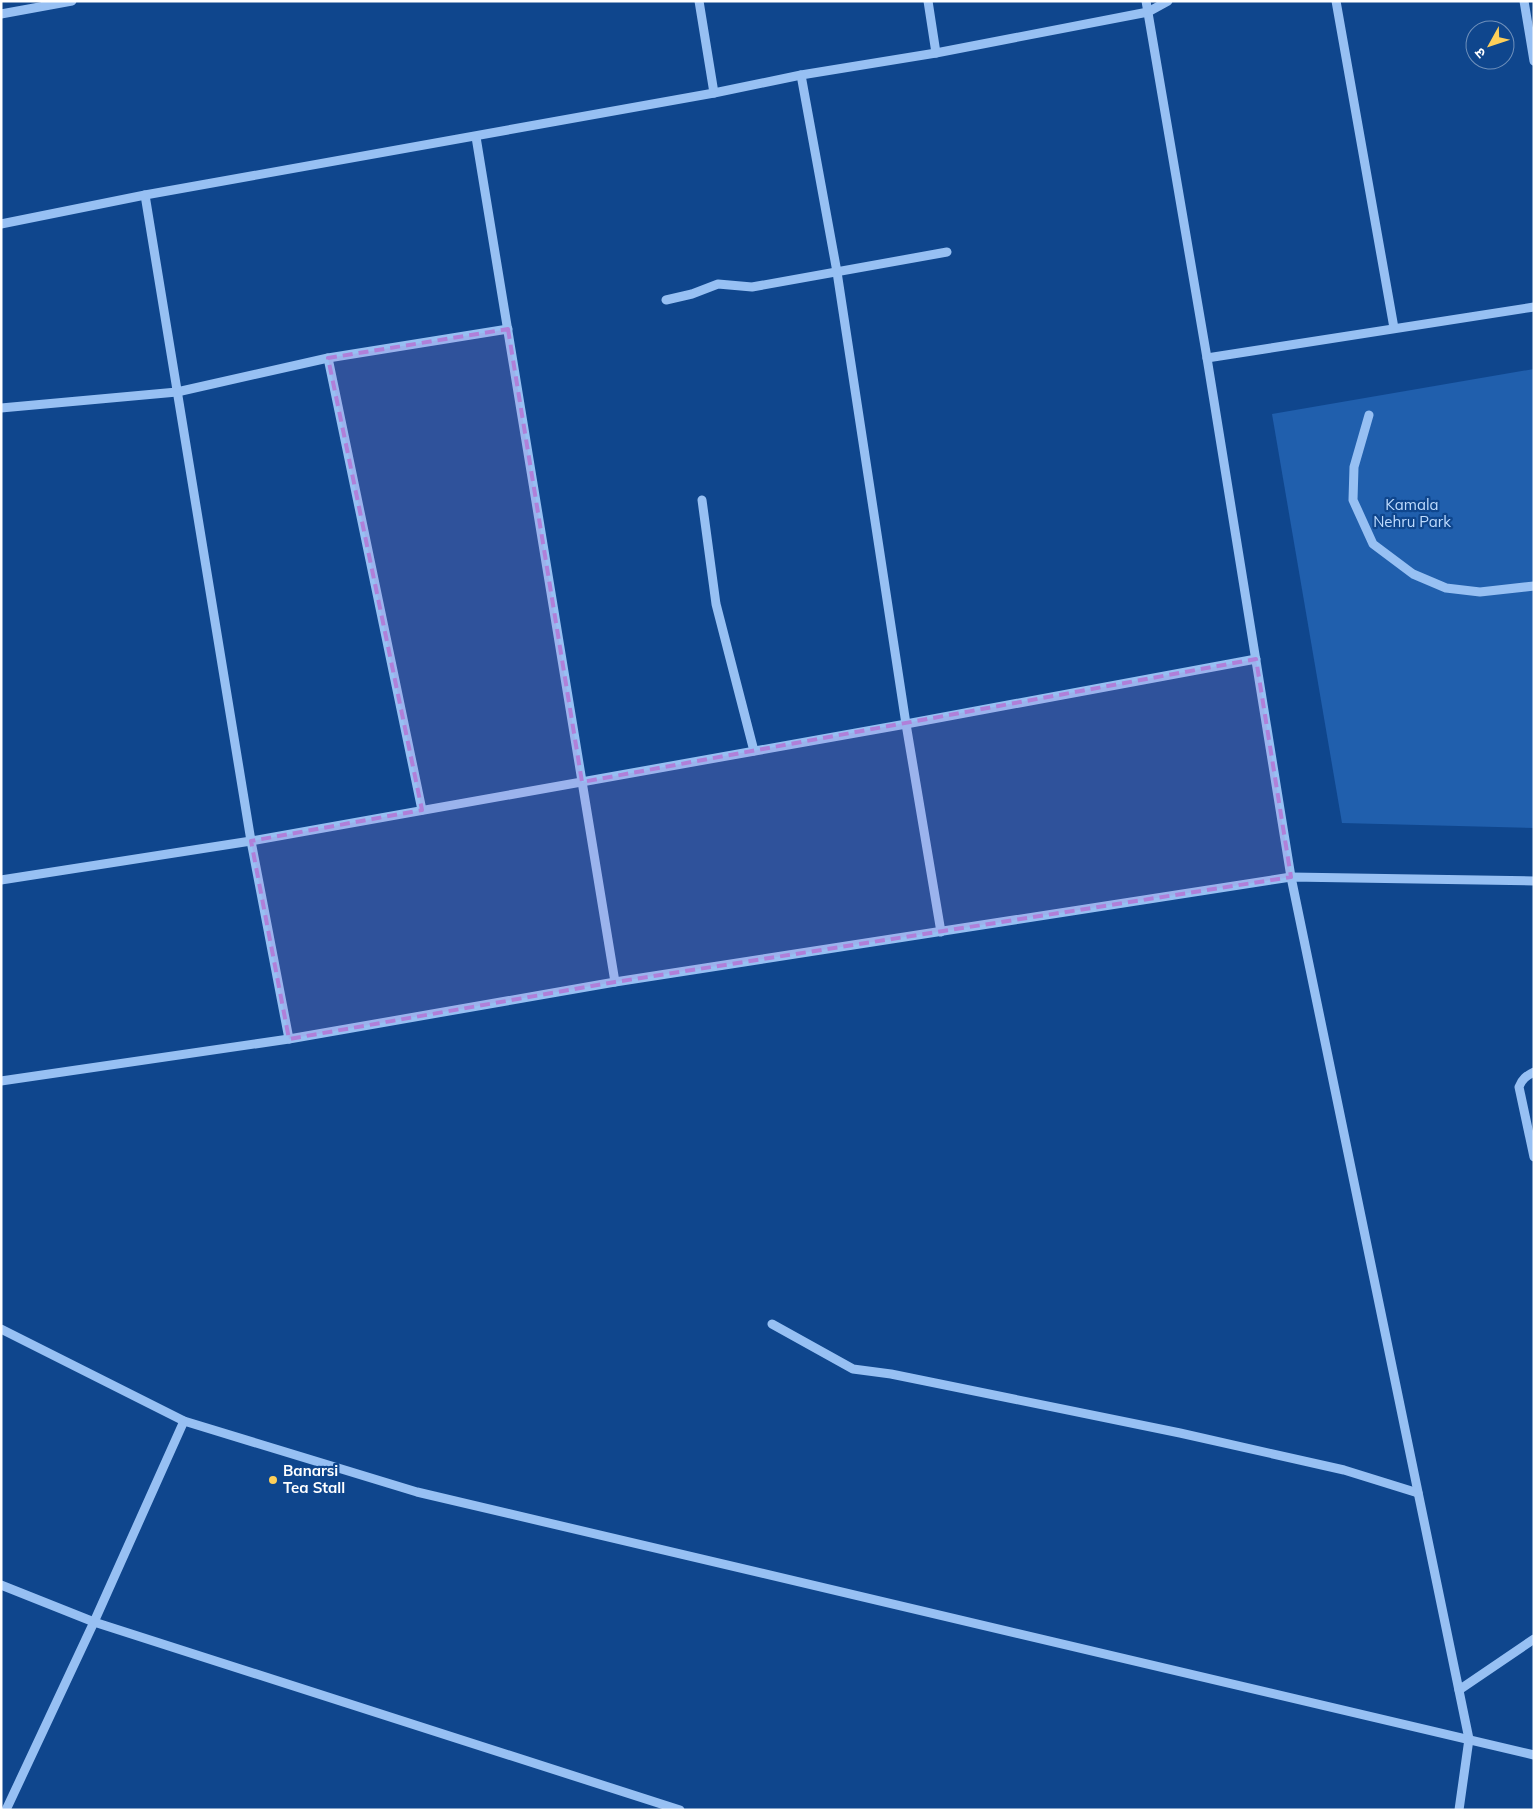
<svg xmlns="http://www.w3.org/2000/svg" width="1535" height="1811" font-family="Mulish,'Noto Sans Devanagari',sans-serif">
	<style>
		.green { fill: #205fad }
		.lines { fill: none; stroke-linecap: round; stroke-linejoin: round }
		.minor { stroke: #97c0f3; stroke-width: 9 }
		.marked { fill: #b080d9; fill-opacity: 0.2; stroke: #b080d9; stroke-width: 4; stroke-dasharray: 10 6; stroke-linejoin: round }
		.poi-dot { fill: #ffd059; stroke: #0f468d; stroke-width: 2 }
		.labels { text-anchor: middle; stroke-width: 4.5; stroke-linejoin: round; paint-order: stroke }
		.park-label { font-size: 15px; fill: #bedbfe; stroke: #0f468d }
		.poi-label { font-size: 15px; font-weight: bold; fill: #fff; stroke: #0f468d; text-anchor: start }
	</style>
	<rect width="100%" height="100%" fill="#0f468d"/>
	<polygon class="green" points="1534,369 1534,828 1342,823 1272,414"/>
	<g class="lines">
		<g class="minor">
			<polyline points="699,1 714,93"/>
			<polyline points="928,1 936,53"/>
			<polyline points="1146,1 1207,358 1291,877 1469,1739 1459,1810"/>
			<polyline points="1336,1 1394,328"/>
			<polyline points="1524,1 1534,61"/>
			<polyline points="1,14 72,1"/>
			<polyline points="801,75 837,272 906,724 941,932"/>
			<polyline points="476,137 615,982"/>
			<polyline points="145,195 251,841 289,1039"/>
			<polyline points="1,224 145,195 714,93 801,75 936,53 1148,12 1168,1"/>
			<polyline points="666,300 692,294 718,284 752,287 947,252"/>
			<polyline points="328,358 422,810"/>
			<polyline points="1207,358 1534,307"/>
			<polyline points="1,408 177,392 328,358 508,329"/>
			<polyline points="1369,415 1354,467 1353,500 1373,544 1413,574 1446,588 1480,592 1534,586"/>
			<polyline points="702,500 716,604 754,751"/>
			<polyline points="1,880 251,841 906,724 1256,659"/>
			<path d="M1534,1072C1526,1076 1522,1079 1519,1087L1534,1157"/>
			<polyline points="1,1081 289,1039 615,982 1291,877 1534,881"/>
			<polyline points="772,1324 853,1369 891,1374 1180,1433 1344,1470 1418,1493"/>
			<polyline points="1,1329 184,1421 417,1492 1534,1755"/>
			<polyline points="1,1585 94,1622 680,1810"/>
			<polyline points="1459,1690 1534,1639"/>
			<polyline points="6,1810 94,1622 184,1421"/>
		</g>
	</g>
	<path class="marked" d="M508,329L582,782L1256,659L1291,877L615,982L289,1039L251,841L422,810L328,358Z"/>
	<circle class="poi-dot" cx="273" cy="1480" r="5"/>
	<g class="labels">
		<g class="park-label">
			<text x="1412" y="510">Kamala<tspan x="1412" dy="17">Nehru Park</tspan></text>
		</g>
		<g class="poi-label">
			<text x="283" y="1476">Banarsi<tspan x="283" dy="17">Tea Stall</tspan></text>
		</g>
	</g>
	<rect width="1535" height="1811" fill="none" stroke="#ffffff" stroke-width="5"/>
	<g transform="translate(1490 45) rotate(230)"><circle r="24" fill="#0f468d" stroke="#6f90bb"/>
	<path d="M0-4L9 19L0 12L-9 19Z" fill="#ffd059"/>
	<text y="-8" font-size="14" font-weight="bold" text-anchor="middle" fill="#ffffff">उ</text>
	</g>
</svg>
